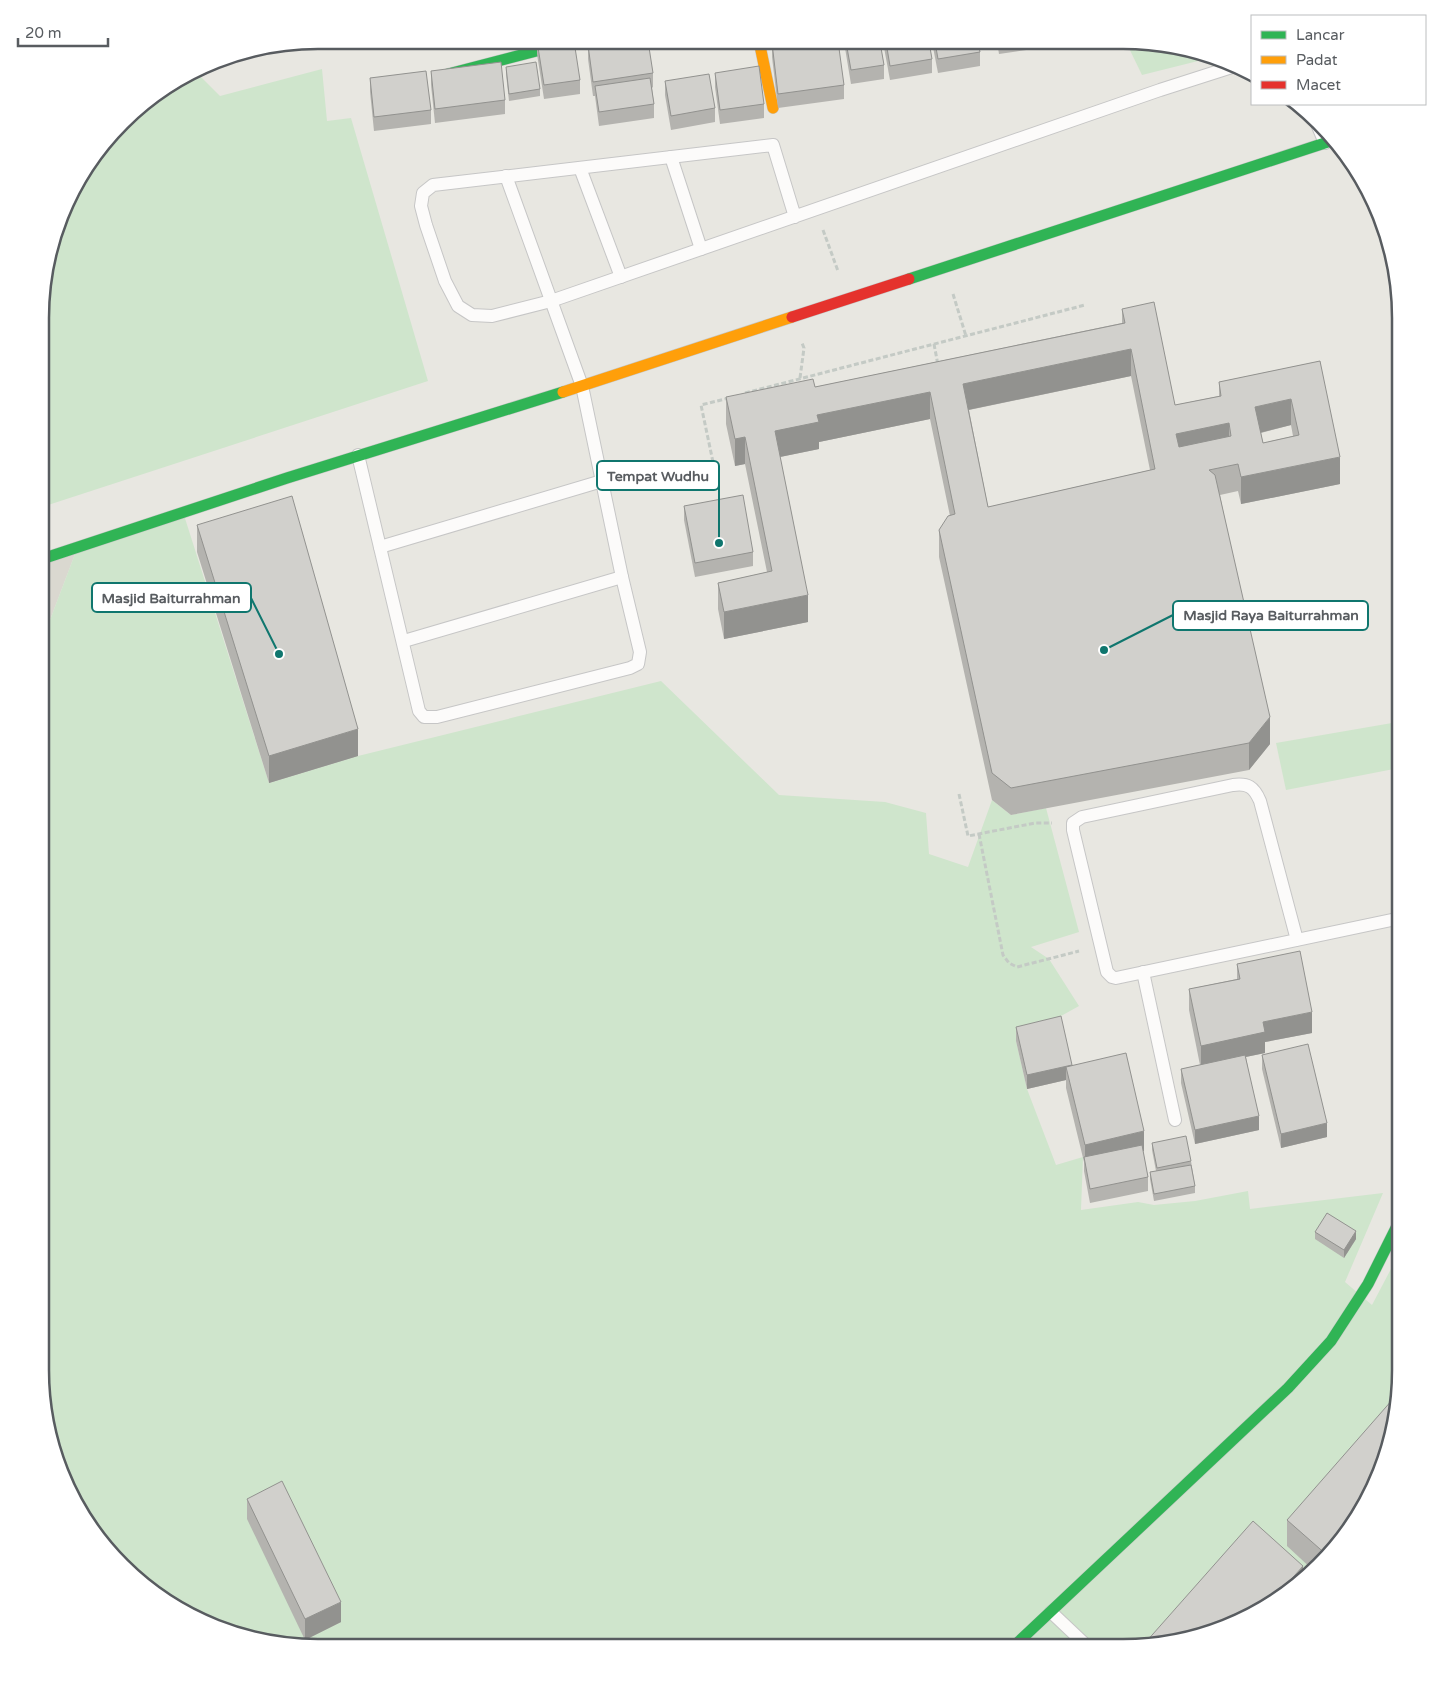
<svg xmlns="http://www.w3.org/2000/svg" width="1441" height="1688" font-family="'Varela Round',sans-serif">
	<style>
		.education { fill: #dad8d0 }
		.green { fill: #cfe5cc }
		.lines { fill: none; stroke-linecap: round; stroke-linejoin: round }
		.lane-casing { stroke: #c6c6c6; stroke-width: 14 }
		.fast-casing { stroke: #c5c6c5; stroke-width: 12 }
		.slow-casing { stroke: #c5c6c5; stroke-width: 12 }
		.jam-casing { stroke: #c5c6c5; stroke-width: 12 }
		.path { stroke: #c4cac5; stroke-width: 3; stroke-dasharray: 5 2.5; stroke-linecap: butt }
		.lane { stroke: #fcfbfa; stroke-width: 12 }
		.fast { stroke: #30b455; stroke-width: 11 }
		.slow { stroke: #ff9f0a; stroke-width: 11 }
		.jam { stroke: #e5322d; stroke-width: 11 }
		.wall { fill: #b4b3af; fill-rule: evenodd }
		.shaded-wall { fill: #92928f }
		.building { fill: #d1d0cc; stroke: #92928f; fill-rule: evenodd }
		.rim { fill: none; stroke: #585c60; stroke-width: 2.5 }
		.leader { fill: none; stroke: #0f766e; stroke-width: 2 }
		.callout-dot { fill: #0f766e; stroke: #fff; stroke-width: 2 }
		.callout { fill: #fff; stroke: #0f766e; stroke-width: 2 }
		.callout-label { font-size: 14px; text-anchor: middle; font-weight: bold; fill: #585c60 }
	</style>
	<rect width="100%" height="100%" fill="#e8e7e1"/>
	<g class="education">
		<polygon points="345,40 410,40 346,47"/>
		<polygon points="75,554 42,641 42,565"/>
	</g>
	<g class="green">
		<polygon points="1126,42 1160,42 1214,57 1142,75"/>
		<polygon points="322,69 327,121 351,118 428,381 42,507 42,281 77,179 135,109 197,73 220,96"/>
		<polygon points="183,512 269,783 358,756 661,681 779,795 885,802 926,813 929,854 968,867 992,800 1011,815 1046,808 1079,932 1031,947 1049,959 1079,1006 1016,1041 1027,1089 1056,1165 1083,1157 1081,1210 1138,1202 1154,1205 1195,1201 1248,1191 1250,1209 1383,1193 1345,1282 1372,1305 1392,1267 1400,1246 1400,1389 1386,1459 1320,1567 1263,1611 1196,1638 1141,1647 299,1647 229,1633 178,1611 121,1567 77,1510 50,1443 40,1371 42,641 75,554"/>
		<polygon points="1392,723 1399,768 1286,790 1276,743"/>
	</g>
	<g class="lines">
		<g class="lane-casing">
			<g id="lane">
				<polyline points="1314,117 1325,143"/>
				<polyline points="671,157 701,249"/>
				<polyline points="580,168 621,277"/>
				<polyline points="795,217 773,145 433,185 423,193 421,206 426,225 445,281 458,306 472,315 492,316 551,301 1160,90 1238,65"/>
				<polyline points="358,455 419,711 424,717 437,717 630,668 638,664 640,652 622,577 582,386 506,176"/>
				<polyline points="380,547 602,481"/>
				<polyline points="404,641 622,577"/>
				<path d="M1297,940L1260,801C1254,787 1248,783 1233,785L1082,817L1073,823V830L1107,972L1112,977L1116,978L1401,918"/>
				<polyline points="1143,972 1175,1120"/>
				<polyline points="1051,1612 1088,1647"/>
			</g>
		</g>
		<g class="fast-casing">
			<g id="fast">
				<polyline points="448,74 575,41"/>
				<polyline points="909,279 1334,140"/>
				<polyline points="42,559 287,478 563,392"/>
				<polyline points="1013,1647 1288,1388 1331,1341 1368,1284 1400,1220"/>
			</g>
		</g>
		<g class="slow-casing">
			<g id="slow">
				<polyline points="759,41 773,108"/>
				<polyline points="563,392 792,317"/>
			</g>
		</g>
		<g class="jam-casing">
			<polyline id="jam" points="792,317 909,279"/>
		</g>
		<g class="path">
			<polyline points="823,230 838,271"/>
			<polyline points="953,294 966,336"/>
			<polyline points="934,344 938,365"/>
			<polyline points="800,378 804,348 802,343"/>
			<polyline points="745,393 1085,305"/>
			<polyline points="713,462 701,405 729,398"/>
			<polyline points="959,794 968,836 1035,823 1052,823"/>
			<polyline points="979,834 1003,955 1009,963 1017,967 1079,951"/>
		</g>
		<use href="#lane" class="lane"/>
		<use href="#fast" class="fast"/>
		<use href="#slow" class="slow"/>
		<use href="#jam" class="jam"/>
	</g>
	<g class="wall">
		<polygon points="537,41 580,80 580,94 544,99 537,54"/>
		<polygon points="844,42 880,42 884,65 884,79 851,84"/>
		<polygon points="883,42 929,42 932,59 932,73 890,80"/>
		<polygon points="932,42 978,42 980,52 980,66 938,73"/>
		<polygon points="997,42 1040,42 1040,48 999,54"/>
		<polygon points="772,43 844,85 844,99 778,108 772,57"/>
		<polygon points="588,45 653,73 653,87 652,88 654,104 654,118 599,126 595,96 593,96 588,59"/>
		<polygon points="506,67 540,89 540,96 509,101 506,74"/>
		<polygon points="431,71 505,100 505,114 435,123 431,85"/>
		<polygon points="715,73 764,104 764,118 720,124 715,87"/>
		<polygon points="370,78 431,110 431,124 374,131 370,92"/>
		<polygon points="665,81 715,108 715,122 671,130 665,95"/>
		<path d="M1122,309L1175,405L1219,396V382L1320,361L1340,484L1241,504L1238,491L1220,495L1270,744L1249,770L1011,815L992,800L939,557V530L950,516L930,419L819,442V449L780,457L808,622L724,639L718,609V583L767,572L745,464L735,466L726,424V397L815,387L1122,323ZM1131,376L1150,470L988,507L969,410ZM1291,425L1293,436L1263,443L1261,433Z"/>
		<polygon points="684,506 753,552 753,566 695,577 684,520"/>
		<polygon points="197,525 358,756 269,783 197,552"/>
		<polygon points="1237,964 1312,1033 1265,1042 1265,1053 1246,1057 1259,1130 1195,1144 1181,1083 1181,1069 1200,1065 1189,1010 1189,989 1237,979"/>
		<polygon points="1016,1027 1072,1066 1144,1151 1143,1151 1148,1177 1148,1191 1090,1203 1084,1171 1084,1162 1066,1088 1066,1080 1027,1089 1016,1041"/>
		<polygon points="1262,1055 1327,1137 1281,1148 1262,1069"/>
		<polygon points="1152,1143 1191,1161 1195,1186 1195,1193 1154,1201 1150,1179 1150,1172 1156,1171 1152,1150"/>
		<polygon points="1315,1232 1356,1239 1344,1258 1315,1239"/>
		<polygon points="247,1499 341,1622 305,1640 247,1519"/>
		<polygon points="1364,1510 1320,1567 1314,1571 1287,1546 1287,1520"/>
	</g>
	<g class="shaded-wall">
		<polygon points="1131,349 1131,376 963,411 963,384"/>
		<polygon points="930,392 930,419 819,442 819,449 775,458 775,431 817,415"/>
		<polygon points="1291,399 1291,425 1255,434 1255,407"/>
		<polygon points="1229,423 1229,450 1176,461 1176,434"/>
		<polygon points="745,437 745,464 735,466 735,439"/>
		<polygon points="1340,457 1340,484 1241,504 1241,477"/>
		<polygon points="808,595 808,622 724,639 724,612"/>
		<polygon points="1270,717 1270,744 1249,770 1249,743"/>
		<polygon points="358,729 358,756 269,783 269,756"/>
		<polygon points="1312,1012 1312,1033 1265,1042 1265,1053 1201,1066 1201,1046 1263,1022"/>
		<polygon points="1072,1065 1072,1079 1066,1067 1066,1080 1027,1089 1027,1075"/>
		<polygon points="1259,1116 1259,1130 1195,1144 1195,1130"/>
		<polygon points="1327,1123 1327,1137 1281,1148 1281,1134"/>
		<polygon points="1144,1131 1144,1151 1085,1165 1085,1145"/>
		<polygon points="1356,1231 1356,1239 1344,1258 1344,1250"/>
		<polygon points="1303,1566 1303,1580 1265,1609"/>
		<polygon points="341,1602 341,1622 305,1640 305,1619"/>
	</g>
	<g class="building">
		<polygon points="537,41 574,41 580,80 544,85"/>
		<polygon points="614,41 648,41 653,73 593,82 588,45"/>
		<polygon points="782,41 838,41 844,85 778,94 772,43"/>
		<polygon points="846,42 880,42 884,65 851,70"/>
		<polygon points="886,42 929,42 932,59 890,66"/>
		<polygon points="935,42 978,42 980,52 938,59"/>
		<polygon points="501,62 505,100 435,109 431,71"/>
		<polygon points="536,62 540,89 509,94 506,67"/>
		<polygon points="759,66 764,104 720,110 715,73"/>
		<polygon points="426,71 431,110 374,117 370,78"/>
		<polygon points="709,74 715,108 671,116 665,81"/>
		<polygon points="650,78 654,104 599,112 595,86"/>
		<path d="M1154,302L1175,405L1221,396L1219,382L1320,361L1340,457L1241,477L1238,464L1209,470L1215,475L1270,717L1249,743L1011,788L992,773L939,530L948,516L955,514L930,392L817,415L819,422L775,431L808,595L724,612L718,583L772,571L745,437L735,439L726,397L813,379L815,387L1125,323L1122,309ZM1131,349L1155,469L988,507L963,384ZM1291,399L1299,435L1263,443L1255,407ZM1229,423L1231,436L1179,447L1176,434Z"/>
		<polygon points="743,495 753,552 695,563 684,506"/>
		<polygon points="292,496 358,729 269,756 197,525"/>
		<polygon points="1300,951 1312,1012 1263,1022 1265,1032 1201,1046 1189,989 1240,979 1237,964"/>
		<polygon points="1061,1016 1072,1065 1027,1075 1016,1027"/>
		<polygon points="1308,1044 1327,1123 1281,1134 1262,1055"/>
		<polygon points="1126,1053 1144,1131 1085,1145 1066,1067"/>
		<polygon points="1245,1055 1259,1116 1195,1130 1181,1069"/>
		<polygon points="1186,1136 1191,1161 1157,1168 1152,1143"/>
		<polygon points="1142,1145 1148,1177 1090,1189 1084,1157"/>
		<polygon points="1191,1165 1195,1186 1154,1194 1150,1172"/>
		<polygon points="1327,1213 1356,1231 1344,1250 1315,1232"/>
		<polygon points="1400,1391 1386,1459 1364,1510 1328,1556 1287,1520"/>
		<polygon points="282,1481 341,1602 305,1619 247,1499"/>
		<polygon points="1253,1521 1303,1566 1263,1611 1196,1638 1149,1646 1145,1643"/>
	</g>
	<path d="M0 0H1441V1688H0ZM318 49H1123A269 269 0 0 1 1392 318V1370A269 269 0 0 1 1123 1639H318A269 269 0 0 1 49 1370V318A269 269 0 0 1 318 49Z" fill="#fff" fill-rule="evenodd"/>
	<path class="rim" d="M318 49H1123A269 269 0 0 1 1392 318V1370A269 269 0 0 1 1123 1639H318A269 269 0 0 1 49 1370V318A269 269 0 0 1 318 49Z"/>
	<path class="leader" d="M719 543L719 476M279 654L251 598M1104 650L1173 615"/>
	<g class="callout-dot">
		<circle cx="719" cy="543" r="5"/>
		<circle cx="279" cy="654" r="5"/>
		<circle cx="1104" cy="650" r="5"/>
	</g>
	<g class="callout">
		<rect x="597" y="461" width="122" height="29" rx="5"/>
		<rect x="92" y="583" width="159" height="29" rx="5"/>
		<rect x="1173" y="601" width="195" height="29" rx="5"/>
	</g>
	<g class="callout-label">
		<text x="658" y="481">Tempat Wudhu</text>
		<text x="171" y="603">Masjid Baiturrahman</text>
		<text x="1271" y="620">Masjid Raya Baiturrahman</text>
	</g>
	<rect x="1251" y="15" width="175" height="90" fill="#ffffff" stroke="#bcbebf"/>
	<rect x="1261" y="31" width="25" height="8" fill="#30b455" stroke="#bcbebf"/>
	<text x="1296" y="40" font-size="15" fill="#585c60">Lancar</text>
	<rect x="1261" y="56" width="25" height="8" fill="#ff9f0a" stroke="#bcbebf"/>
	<text x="1296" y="65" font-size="15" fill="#585c60">Padat</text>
	<rect x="1261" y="81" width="25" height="8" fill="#e5322d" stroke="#bcbebf"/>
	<text x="1296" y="90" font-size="15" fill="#585c60">Macet</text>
	<path d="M18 38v8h90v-8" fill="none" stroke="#585c60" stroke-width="2.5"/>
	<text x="25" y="38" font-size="15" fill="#585c60" stroke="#ffffff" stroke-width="4" paint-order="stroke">20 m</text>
</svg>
